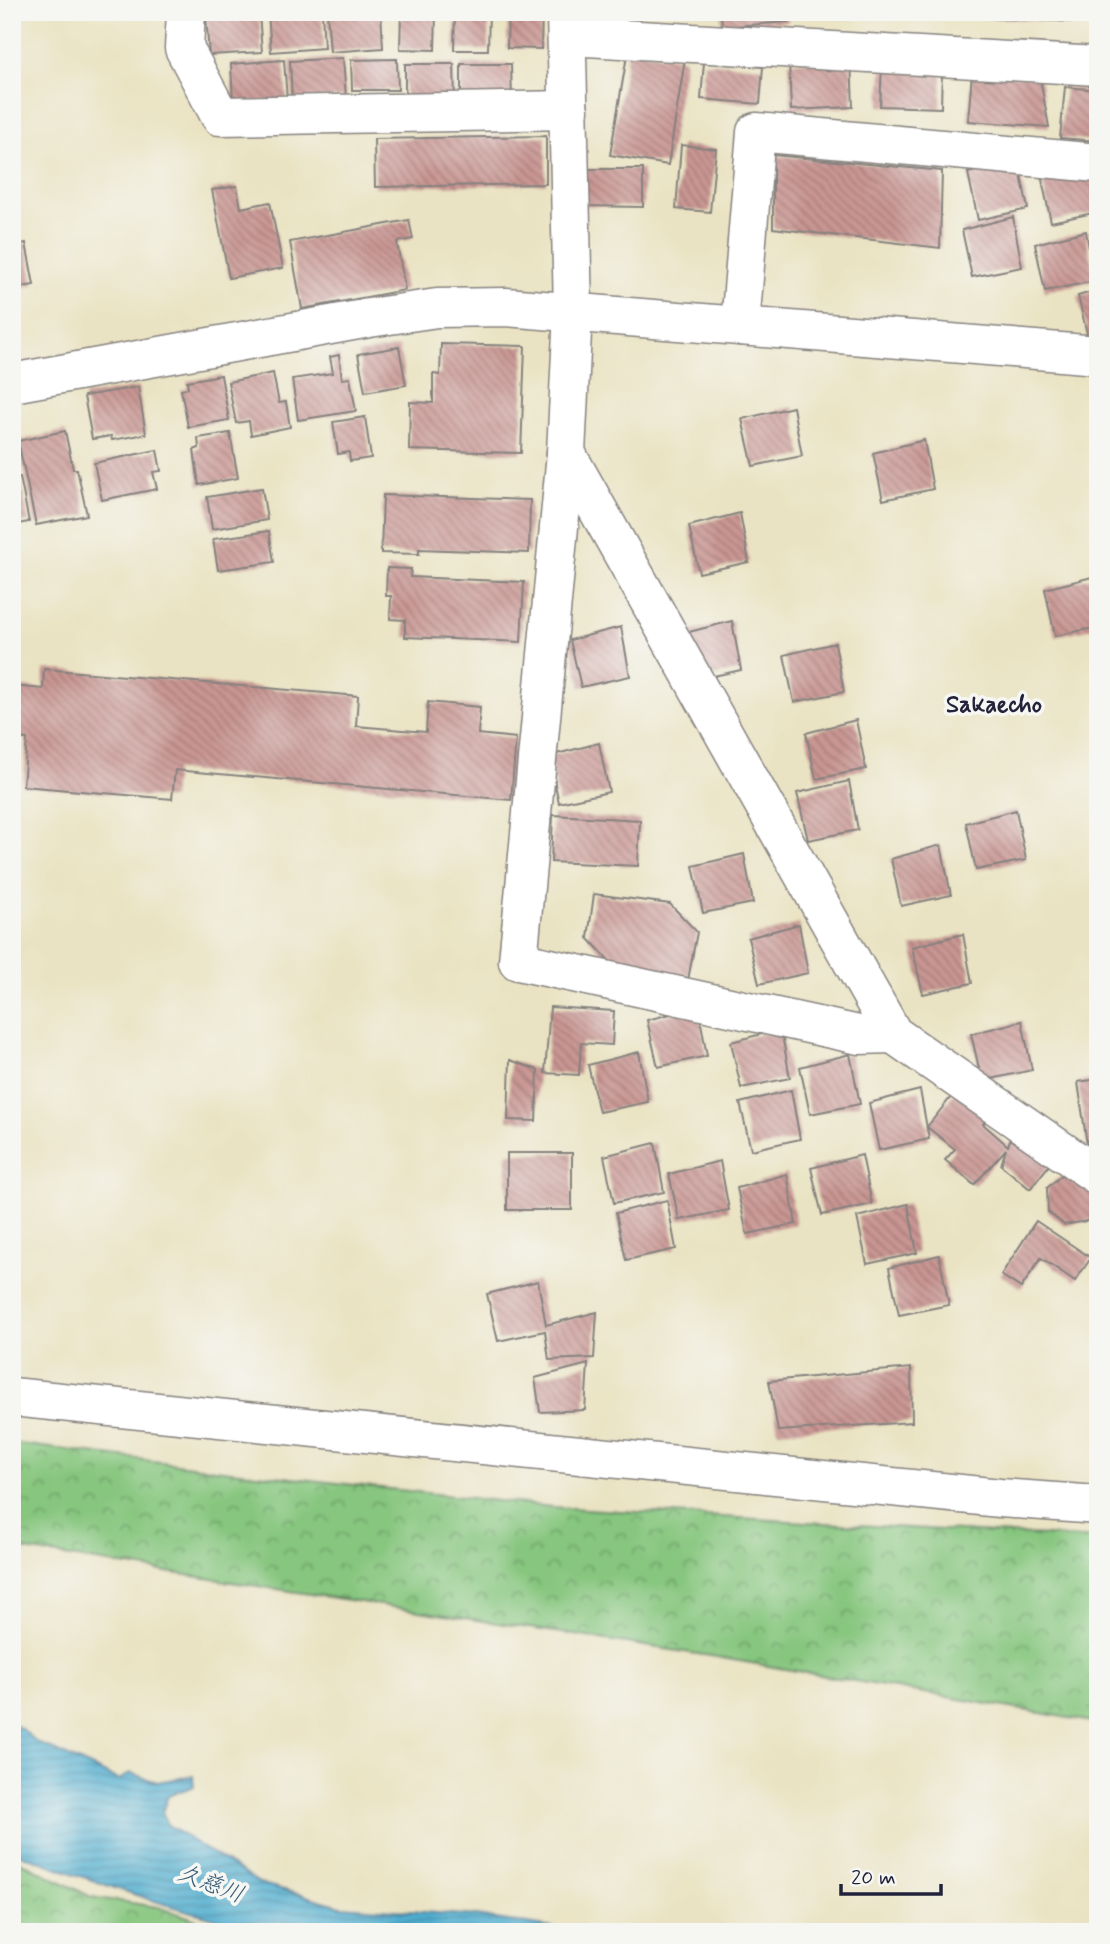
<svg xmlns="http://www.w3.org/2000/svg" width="1110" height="1944" font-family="Mynerve,'Klee One',sans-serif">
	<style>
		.park { fill: url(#park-crowns); stroke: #54745c; stroke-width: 2 }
		.water { fill: url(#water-rules); stroke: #396885; stroke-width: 2 }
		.building { fill: url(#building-back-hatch) }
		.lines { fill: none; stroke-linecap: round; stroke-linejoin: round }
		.minor-casing { stroke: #86827f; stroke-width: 41 }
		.minor { stroke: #fff; stroke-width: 38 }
		.labels { text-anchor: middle; stroke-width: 7; stroke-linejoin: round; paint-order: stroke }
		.water-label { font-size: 23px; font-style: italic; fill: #345a76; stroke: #f6f6f2 }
		.quarter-label { font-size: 24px; font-weight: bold; fill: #22223b; stroke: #f6f6f2 }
	</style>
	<defs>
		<pattern id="park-crowns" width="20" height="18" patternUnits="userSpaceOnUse" patternTransform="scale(1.75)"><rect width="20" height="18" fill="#86c67e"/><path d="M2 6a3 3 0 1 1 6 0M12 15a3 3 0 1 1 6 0" fill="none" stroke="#6da068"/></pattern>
		<pattern id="water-rules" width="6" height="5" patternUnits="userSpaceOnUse" patternTransform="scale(1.75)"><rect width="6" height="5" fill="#50adcf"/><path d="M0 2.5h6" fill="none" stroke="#428ca9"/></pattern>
		<pattern id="building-back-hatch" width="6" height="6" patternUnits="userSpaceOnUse" patternTransform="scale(1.75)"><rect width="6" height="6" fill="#c99693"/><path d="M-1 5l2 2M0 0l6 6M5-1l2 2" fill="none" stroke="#a37a79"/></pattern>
	</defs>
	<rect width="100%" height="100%" fill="#f6f6f2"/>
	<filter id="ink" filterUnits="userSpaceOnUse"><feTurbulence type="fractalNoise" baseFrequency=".0143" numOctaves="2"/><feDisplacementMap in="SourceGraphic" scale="14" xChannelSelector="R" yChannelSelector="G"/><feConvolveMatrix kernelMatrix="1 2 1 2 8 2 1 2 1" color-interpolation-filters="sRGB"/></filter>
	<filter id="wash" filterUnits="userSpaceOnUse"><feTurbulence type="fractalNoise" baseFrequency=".00686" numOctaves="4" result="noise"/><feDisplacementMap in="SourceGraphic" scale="28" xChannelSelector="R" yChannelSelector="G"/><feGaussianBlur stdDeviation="1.57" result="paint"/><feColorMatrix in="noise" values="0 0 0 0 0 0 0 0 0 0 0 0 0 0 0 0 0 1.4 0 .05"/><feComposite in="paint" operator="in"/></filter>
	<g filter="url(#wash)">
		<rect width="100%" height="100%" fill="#eae3c3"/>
		<g class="park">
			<polygon points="12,1443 231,1471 552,1507 1098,1539 1098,1723 710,1656 12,1548"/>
			<polygon points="12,1857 91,1897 158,1907 234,1932 12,1932"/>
		</g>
		<path class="water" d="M12,1724L22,1729L36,1742L119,1780L130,1773L157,1782L193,1776L194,1786L168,1796L162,1812L169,1826L259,1883L341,1906L476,1916L578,1932H276C186,1915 98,1883 12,1851Z"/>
		<g id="blocks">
			<g class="building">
				<polygon points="268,12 322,12 324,48 271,52"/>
				<polygon points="327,12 381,12 383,48 330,52"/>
				<polygon points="401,12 436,12 435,50 400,49"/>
				<polygon points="455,12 489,12 488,50 454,50"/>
				<polygon points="508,12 542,12 541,49 507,48"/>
				<polygon points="721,12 787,12 788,22 722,27"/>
				<polygon points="990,12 1098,12 1098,23 989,18"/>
				<polygon points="259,13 262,52 209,55 206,16"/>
				<polygon points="628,50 685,59 668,165 610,155"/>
				<polygon points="343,58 346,97 292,100 290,61"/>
				<polygon points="397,59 398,90 352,90 351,60"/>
				<polygon points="851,59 853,107 791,110 789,62"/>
				<polygon points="284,60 287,100 233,103 231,64"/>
				<polygon points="704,62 763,67 760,104 701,99"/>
				<polygon points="405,64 454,64 455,100 405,101"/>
				<polygon points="461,64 511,64 512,100 461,101"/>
				<polygon points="882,66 942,68 941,108 880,106"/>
				<polygon points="972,73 1040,78 1049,127 968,121"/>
				<polygon points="1065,87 1098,90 1098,141 1060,138"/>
				<polygon points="546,136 546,184 375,187 374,139"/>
				<polygon points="681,145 716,149 710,212 676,209"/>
				<polygon points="773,155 942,171 940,248 773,228"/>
				<polygon points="1018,160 1028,209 978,220 968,173"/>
				<polygon points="1092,163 1098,194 1098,212 1051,222 1041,175"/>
				<polygon points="585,169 643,169 643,207 585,206"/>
				<polygon points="237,186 241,208 270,202 283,268 229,278 212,190"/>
				<polygon points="1013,217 1022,267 972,277 962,230"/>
				<polygon points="409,220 413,239 397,242 405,290 302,309 290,242"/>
				<polygon points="1086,231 1095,281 1045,291 1035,244"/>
				<polygon points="1098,231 1098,261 1097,261 1090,233"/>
				<polygon points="26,243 34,285 16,288 16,292 12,292 12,246"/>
				<polygon points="1098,290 1098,340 1089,342 1078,296"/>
				<polygon points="441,344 525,346 521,453 409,450 410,402 433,403 433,374 440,375"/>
				<polygon points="399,347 406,385 365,392 358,354"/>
				<polygon points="339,355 342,379 350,378 356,411 298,420 292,379 333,373 330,357"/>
				<polygon points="273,373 279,403 286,402 290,427 251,435 249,421 236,423 228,382"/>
				<polygon points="221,375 229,420 188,427 181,390 188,388 187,381"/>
				<polygon points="138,387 146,434 112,440 111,436 92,439 84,396"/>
				<polygon points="793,407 802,456 753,466 742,419"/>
				<polygon points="365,417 371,458 350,461 349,452 338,454 333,422"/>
				<polygon points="65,431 73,469 77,469 87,515 36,525 18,441"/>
				<polygon points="230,433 238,478 199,485 194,450 199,448 198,438"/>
				<polygon points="924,440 933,489 883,500 873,453"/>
				<polygon points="157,450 161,471 153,472 157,489 102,500 94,463"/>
				<polygon points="20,477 29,522 12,525 12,478"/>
				<polygon points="262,488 267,520 212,529 207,497"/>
				<polygon points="383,495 530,500 529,553 419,549 419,554 381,553"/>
				<polygon points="740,513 749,562 699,573 689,526"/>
				<polygon points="269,531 274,562 218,570 213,539"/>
				<polygon points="387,568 411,569 410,577 524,582 521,642 405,637 405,620 390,619 391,596 386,596"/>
				<polygon points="1096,576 1098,627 1055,636 1045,589"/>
				<polygon points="732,621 741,670 691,681 681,634"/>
				<polygon points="621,627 630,676 581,687 570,640"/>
				<polygon points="835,643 844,692 794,702 784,655"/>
				<polygon points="44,669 358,696 356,726 426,732 428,702 480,707 478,734 516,738 511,800 175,770 172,799 23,786 27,739 12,738 12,686 43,689"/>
				<polygon points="856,720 866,769 816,779 806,733"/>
				<polygon points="599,743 609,792 559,803 549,756"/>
				<polygon points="849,781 858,830 808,840 797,793"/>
				<polygon points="12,793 16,793 14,824 12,824"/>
				<polygon points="1016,810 1026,860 976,870 966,823"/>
				<polygon points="553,815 640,820 638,866 551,862"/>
				<polygon points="941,845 951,895 901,906 891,859"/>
				<polygon points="744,854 753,903 703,913 693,866"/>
				<polygon points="594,894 670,904 697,932 688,980 614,966 588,938"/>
				<polygon points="799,924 808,973 759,984 748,938"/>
				<polygon points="963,934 972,983 923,994 912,947"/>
				<polygon points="550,1007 614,1011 612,1045 581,1043 579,1075 545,1073"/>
				<polygon points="698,1007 707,1056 658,1067 647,1020"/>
				<polygon points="1022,1021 1032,1070 982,1081 971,1034"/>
				<polygon points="781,1029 790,1078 741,1088 731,1042"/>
				<polygon points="639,1052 648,1102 599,1112 588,1065"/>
				<polygon points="850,1054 860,1104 810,1114 800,1067"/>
				<polygon points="510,1060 538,1070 536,1121 508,1120"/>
				<polygon points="1098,1079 1098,1145 1087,1145 1078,1082"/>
				<polygon points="791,1090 800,1139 751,1150 740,1103"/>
				<polygon points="920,1090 929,1139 879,1150 869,1103"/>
				<polygon points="955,1092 988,1118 983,1124 1008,1146 1013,1131 1051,1163 1030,1189 1001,1165 1006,1149 974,1185 945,1160 955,1149 927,1127"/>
				<polygon points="655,1143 664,1192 614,1203 604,1156"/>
				<rect x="507" y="1153" width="65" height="57"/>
				<polygon points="862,1155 872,1204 822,1215 811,1168"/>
				<polygon points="720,1161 729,1210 679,1220 669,1174"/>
				<polygon points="1064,1173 1098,1192 1098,1219 1064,1225 1048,1212 1047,1188"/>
				<polygon points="787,1174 796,1224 747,1234 737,1188"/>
				<polygon points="667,1200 676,1249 626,1260 616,1213"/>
				<polygon points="908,1204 917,1253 867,1264 857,1217"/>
				<polygon points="1036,1221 1091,1258 1075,1281 1041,1258 1021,1288 1001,1275"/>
				<polygon points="939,1255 949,1305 899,1315 889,1268"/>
				<polygon points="538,1281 546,1325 597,1312 594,1358 549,1360 545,1331 498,1341 487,1294"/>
				<polygon points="588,1364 585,1410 540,1412 535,1378"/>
				<polygon points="911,1368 912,1422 778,1431 769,1381"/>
			</g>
		</g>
	</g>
	<g filter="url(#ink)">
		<use href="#blocks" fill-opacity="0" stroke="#86827f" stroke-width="2"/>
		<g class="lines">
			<g class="minor-casing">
				<g id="minor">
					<polyline points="186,12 184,48 220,116 569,110"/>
					<polyline points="566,12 573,312 566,453 518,961 859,1035 893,1034"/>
					<polyline points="568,36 1098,66"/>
					<polyline points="740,326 756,132 1098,163"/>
					<polyline points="12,383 369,318 437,308 506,307 1098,355"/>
					<polyline points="566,453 893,1034 1098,1176"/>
					<polyline points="12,1397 1000,1498 1098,1505"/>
				</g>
			</g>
			<use href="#minor" class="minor"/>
		</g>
	</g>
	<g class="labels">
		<g class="water-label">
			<text transform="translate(211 1883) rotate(21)" y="8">久慈川</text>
		</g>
		<g class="quarter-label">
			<text x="994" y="712">Sakaecho</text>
		</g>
	</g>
	<rect width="1110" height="1944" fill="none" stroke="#f6f6f2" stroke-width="42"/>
	<path d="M841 1884v10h100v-10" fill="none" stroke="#22223b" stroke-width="3.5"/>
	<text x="851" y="1884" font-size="21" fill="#22223b" stroke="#f6f6f2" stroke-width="5" paint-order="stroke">20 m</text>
</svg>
